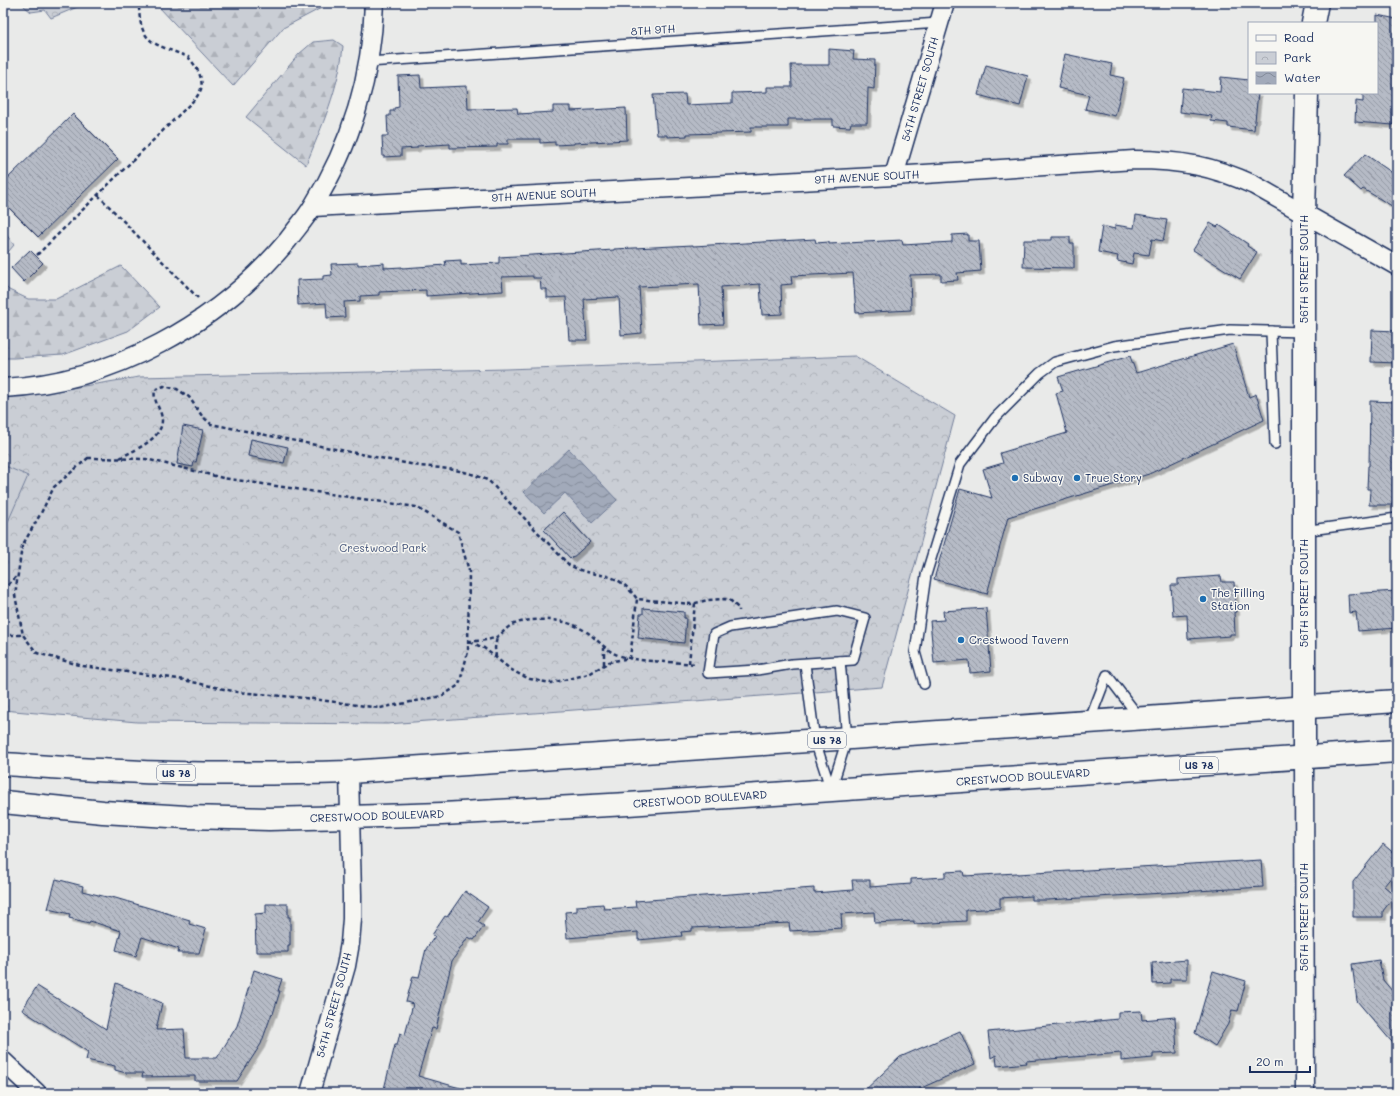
<svg xmlns="http://www.w3.org/2000/svg" width="1400" height="1096" font-family="Mali,sans-serif">
	<style>
		.forest { fill: url(#forest-firs); stroke: #727e9a }
		.park { fill: url(#park-crowns); stroke: #727e9a }
		.pitch { fill: #caced5; stroke: #727e9a }
		.water { fill: url(#water-waves); stroke: #6c7995 }
		.building { fill: url(#building-back-hatch); stroke: #1b2f5e; filter: url(#shadow) }
		.lines { fill: none; stroke-linecap: round; stroke-linejoin: round }
		.service-casing { stroke: #1b2f5e; stroke-width: 12 }
		.minor-casing { stroke: #1b2f5e; stroke-width: 21 }
		.tertiary-casing { stroke: #1b2f5e; stroke-width: 25 }
		.primary-casing { stroke: #1b2f5e; stroke-width: 25 }
		.path { stroke: #1b2f5e; stroke-width: 2.5; stroke-dasharray: 4 3; stroke-linecap: butt }
		.service { stroke: #f6f6f2; stroke-width: 9 }
		.minor { stroke: #f6f6f2; stroke-width: 18 }
		.tertiary { stroke: #f6f6f2; stroke-width: 22 }
		.primary { stroke: #f6f6f2; stroke-width: 22 }
		.poi-dot { fill: #1f6fb2; stroke: #f6f6f2; stroke-width: 1.5 }
		.labels { text-anchor: middle; stroke-width: 3; stroke-linejoin: round; paint-order: stroke }
		.shield { fill: #f6f6f2; stroke: #5d6b8a; stroke-width: 1 }
		.shield-label { font-size: 10px; font-weight: bold; fill: #1b2f5e }
		.street-label { font-size: 11px; fill: #1b2f5e; stroke: #f6f6f2 }
		.poi-label { font-size: 11px; fill: #1b2f5e; stroke: #f6f6f2; text-anchor: start }
		.park-label { font-size: 11px; fill: #47577c; stroke: #f6f6f2 }
	</style>
	<defs>
		<pattern id="forest-firs" width="22" height="20" patternUnits="userSpaceOnUse"><rect width="22" height="20" fill="#caced5"/><path d="M5 1l3.5 6h-7zM16 11l3.5 6h-7z" fill="#adb1b9"/></pattern>
		<pattern id="park-crowns" width="20" height="18" patternUnits="userSpaceOnUse"><rect width="20" height="18" fill="#caced5"/><path d="M2 6a3 3 0 1 1 6 0M12 15a3 3 0 1 1 6 0" fill="none" stroke="#adb1b9"/></pattern>
		<pattern id="water-waves" width="16" height="10" patternUnits="userSpaceOnUse"><rect width="16" height="10" fill="#a2aaba"/><path d="M0 5q4-4 8 0t8 0" fill="none" stroke="#838b9a"/></pattern>
		<pattern id="building-back-hatch" width="6" height="6" patternUnits="userSpaceOnUse"><rect width="6" height="6" fill="#b6bbc6"/><path d="M-1 5l2 2M0 0l6 6M5-1l2 2" fill="none" stroke="#9398a4"/></pattern>
		<filter id="shadow"><feDropShadow dx="3.5" dy="3.5" stdDeviation="0" flood-color="#0004"/></filter>
	</defs>
	<rect width="100%" height="100%" fill="#e9eae9"/>
	<filter id="ink" filterUnits="userSpaceOnUse"><feTurbulence type="fractalNoise" baseFrequency=".025" numOctaves="2"/><feDisplacementMap in="SourceGraphic" scale="8" xChannelSelector="R" yChannelSelector="G"/><feConvolveMatrix kernelMatrix="1 2 1 2 8 2 1 2 1" color-interpolation-filters="sRGB"/></filter>
	<g filter="url(#ink)">
		<g class="forest">
			<polygon points="163,3 355,3 327,5 283,28 233,86 159,7"/>
			<path d="M334,40L343,46C339,88 322,126 306,165L246,117L299,54L313,42Z"/>
			<polygon points="3,230 14,245 3,258"/>
			<polygon points="121,266 160,307 128,331 63,355 14,358 3,358 3,284 9,290 28,299 56,299"/>
		</g>
		<g class="park">
			<polygon points="22,3 87,3 51,18 45,10 31,12 24,6"/>
			<polygon points="855,356 955,416 882,687 387,724 137,722 3,710 3,395 23,396 139,377 507,369"/>
		</g>
		<polygon class="pitch" points="3,465 28,476 3,533"/>
		<polygon class="water" points="569,449 617,500 592,523 565,493 544,513 524,492"/>
		<g class="building">
			<polygon points="1377,15 1397,19 1397,53 1393,75 1397,75 1393,125 1355,122 1356,101 1363,102 1363,93 1377,93"/>
			<polygon points="829,49 854,51 853,59 875,60 874,89 868,88 867,123 851,123 850,127 833,126 833,119 788,119 788,127 751,127 751,132 687,134 687,136 667,137 667,135 657,135 653,95 685,94 686,105 732,103 732,93 767,92 767,87 792,87 791,65 829,65"/>
			<polygon points="1065,54 1112,64 1110,75 1124,78 1115,116 1085,109 1089,95 1058,88"/>
			<polygon points="986,65 1028,76 1020,106 978,95"/>
			<polygon points="420,75 421,88 467,86 468,109 517,108 518,114 553,112 553,106 571,106 571,111 626,108 627,140 574,143 574,144 555,145 555,142 540,143 540,139 508,139 508,144 497,144 497,147 450,148 450,144 417,146 417,148 401,149 401,156 383,157 382,136 388,136 387,116 390,116 390,111 394,111 394,108 399,107 398,76"/>
			<polygon points="1221,77 1249,80 1249,93 1258,93 1254,130 1228,127 1228,123 1211,121 1212,116 1180,112 1182,88 1220,92"/>
			<polygon points="73,114 118,159 38,237 3,202 3,183"/>
			<polygon points="1365,154 1397,176 1397,209 1363,189 1361,191 1344,176"/>
			<polygon points="1136,215 1167,220 1163,241 1152,239 1149,255 1134,253 1132,264 1117,261 1118,256 1098,252 1102,226 1115,229 1115,225 1134,228"/>
			<polygon points="1210,223 1217,227 1219,225 1248,244 1247,246 1257,252 1240,279 1193,250"/>
			<polygon points="968,234 968,241 979,241 981,271 957,273 958,280 941,281 941,274 910,275 911,310 856,313 853,273 791,276 792,284 781,285 782,314 762,315 760,284 721,287 723,324 701,325 699,284 639,287 642,333 621,335 619,297 584,299 587,340 569,340 566,297 547,298 547,289 541,289 540,278 533,278 533,276 502,277 503,291 426,296 426,290 379,292 379,295 360,296 360,301 344,302 345,317 327,318 326,303 298,305 297,280 323,279 323,276 332,275 331,264 358,263 358,265 384,263 384,268 402,267 402,268 446,265 445,261 461,260 461,265 499,263 499,257 614,250 614,249 693,245 693,246 815,239 816,243 829,242 829,244 902,240 903,245 952,242 952,235"/>
			<polygon points="1052,237 1070,237 1070,243 1074,243 1074,268 1023,267 1024,240 1052,240"/>
			<polygon points="30,250 43,263 24,282 11,268"/>
			<polygon points="1372,330 1397,331 1397,363 1371,362"/>
			<polygon points="1233,344 1249,397 1256,394 1264,420 1149,474 1008,517 987,594 934,579 960,489 992,498 983,469 1003,463 1000,453 1067,433 1056,393 1063,391 1058,377 1130,356 1136,373"/>
			<polygon points="1370,401 1397,402 1397,481 1393,481 1393,505 1369,505 1370,489 1367,489 1368,466 1369,466"/>
			<polygon points="183,426 203,430 196,462 194,461 193,467 177,464"/>
			<polygon points="251,439 288,447 284,463 248,456"/>
			<polygon points="563,512 590,542 571,559 544,530"/>
			<polygon points="1221,576 1222,582 1234,582 1236,612 1234,612 1235,634 1230,634 1230,636 1188,639 1187,615 1173,616 1171,585 1178,585 1178,579"/>
			<polygon points="1397,591 1397,628 1358,631 1356,612 1349,613 1348,594"/>
			<polygon points="643,608 684,612 684,618 686,618 684,643 638,638 640,614 643,614"/>
			<polygon points="986,608 991,671 970,673 969,660 934,663 930,621 944,620 943,611"/>
			<polygon points="1383,844 1397,856 1397,870 1384,886 1395,895 1383,911 1383,917 1353,917 1353,882"/>
			<polygon points="1261,860 1263,887 1048,900 1032,900 1032,896 1000,898 1000,908 966,910 966,921 914,924 914,921 875,923 874,912 841,914 842,928 790,931 789,923 692,928 692,931 681,932 682,936 638,940 638,932 567,938 565,912 577,911 577,906 603,904 604,909 636,907 635,901 717,895 814,888 814,893 853,890 852,880 870,880 870,887 911,884 911,879 945,877 945,872 963,871 964,876 1017,873 1017,874"/>
			<polygon points="56,879 83,886 82,891 111,898 112,897 190,920 189,924 206,929 199,953 178,953 179,949 142,937 136,956 116,950 121,931 90,921 89,923 69,918 70,914 48,909"/>
			<polygon points="465,891 488,907 478,922 484,926 474,940 468,937 452,961 436,1029 432,1028 418,1076 460,1088 460,1093 383,1093 395,1045 397,1045 400,1033 405,1035 413,1004 406,1002 413,976 419,977 426,949 435,936 432,935 445,916 447,917"/>
			<polygon points="266,904 288,904 288,917 290,917 290,945 288,945 288,952 256,952 255,914 266,913"/>
			<polygon points="1187,960 1187,979 1170,979 1170,983 1153,984 1152,963"/>
			<polygon points="1379,960 1383,980 1397,997 1397,1048 1357,1001 1352,964"/>
			<polygon points="254,970 282,979 278,991 280,991 273,1014 272,1013 261,1044 237,1081 195,1081 195,1076 142,1077 143,1073 126,1073 115,1070 115,1066 86,1060 88,1052 22,1010 37,986 106,1029 116,983 162,1003 156,1030 184,1029 186,1058 217,1058 237,1026"/>
			<polygon points="1213,971 1246,981 1238,1011 1232,1010 1228,1024 1215,1046 1195,1033"/>
			<polygon points="1141,1011 1142,1020 1175,1017 1177,1053 1153,1054 1153,1058 1121,1061 1121,1053 1026,1061 1027,1063 997,1066 996,1055 991,1058 988,1032 1118,1019 1118,1012"/>
			<polygon points="960,1031 975,1064 919,1089 914,1093 862,1093 900,1057"/>
		</g>
		<g class="lines">
			<g class="service-casing">
				<g id="service">
					<polyline points="368,62 939,23"/>
					<polyline points="1271,331 1275,444"/>
					<polyline points="1303,531 1397,518"/>
					<polygon points="837,611 865,618 853,660 792,664 757,670 708,673 714,634 730,627"/>
					<polyline points="805,664 815,741 831,790"/>
					<polyline points="924,684 915,652 926,575 960,464 995,418 1040,373 1055,362 1114,346 1230,330 1304,332"/>
					<polyline points="1089,722 1107,675 1139,717"/>
					<polyline points="831,790 847,739 840,661"/>
				</g>
			</g>
			<g class="minor-casing">
				<g id="minor">
					<polyline points="894,176 945,3"/>
					<path d="M313,207L894,176L1134,160C1180,160 1213,166 1254,185L1397,266"/>
					<path d="M3,388C112,383 219,323 288,240C296,229 306,218 313,206C351,145 372,75 374,3"/>
					<polyline points="1304,757 1305,1093"/>
					<polyline points="3,1061 37,1093"/>
					<polyline points="310,1093 346,966 350,943 352,919 352,895 349,772"/>
				</g>
			</g>
			<g class="tertiary-casing">
				<g id="tertiary">
					<polyline points="1313,23 1317,3"/>
					<polyline points="1304,757 1304,213 1307,93"/>
				</g>
			</g>
			<g class="primary-casing">
				<g id="primary">
					<path d="M3,764C42,766 82,770 121,771C197,775 273,774 349,772L1397,701"/>
					<polyline points="3,802 103,812 186,817 269,819 349,817 442,814 628,804 1397,751"/>
				</g>
			</g>
			<g class="path">
				<polyline points="98,195 198,298"/>
				<path d="M37,255L196,98C198,95 200,92 201,89C204,78 195,64 188,57C154,43 139,45 139,3"/>
				<polygon points="88,458 146,459 223,478 416,507 458,532 469,571 468,652 459,685 442,696 380,708 305,698 237,692 179,679 83,666 37,653 23,635 15,595 22,546 41,513 54,487"/>
				<path d="M120,458C136,449 168,437 161,414C158,405 153,399 155,390L164,386L177,389L189,397L202,416L211,424L420,466C444,468 467,470 489,481L569,565C598,581 613,566 637,599L691,604L708,600L725,599L731,601L739,609V611"/>
				<polyline points="3,590 18,575"/>
				<polyline points="3,635 23,635"/>
				<path d="M468,641C477,641 490,641 498,636C502,634 505,629 510,626C521,620 536,619 549,620C564,620 579,626 591,635C598,641 605,648 613,653C634,663 671,661 695,664"/>
				<polyline points="470,642 484,648 510,669 519,674 530,679 551,683 589,674 609,662 630,658 637,599"/>
				<polyline points="496,657 495,648 497,637"/>
				<polyline points="689,663 695,603"/>
				<polyline points="604,664 604,646"/>
			</g>
			<use href="#service" class="service"/>
			<use href="#minor" class="minor"/>
			<use href="#tertiary" class="tertiary"/>
			<use href="#primary" class="primary"/>
		</g>
	</g>
	<g class="poi-dot">
		<circle cx="1015" cy="478" r="4"/>
		<circle cx="1077" cy="478" r="4"/>
		<circle cx="1203" cy="599" r="4"/>
		<circle cx="961" cy="640" r="4"/>
	</g>
	<g class="labels">
		<g class="shield">
			<rect x="808" y="732" width="38" height="16" rx="3"/>
			<rect x="1180" y="757" width="38" height="16" rx="3"/>
			<rect x="157" y="765" width="38" height="16" rx="3"/>
		</g>
		<g class="shield-label">
			<text x="827" y="744">US 78</text>
			<text x="1199" y="769">US 78</text>
			<text x="176" y="777">US 78</text>
		</g>
		<g class="street-label">
			<text transform="translate(653 30) rotate(-4)" y="4">8TH 9TH</text>
			<text transform="translate(920 89) rotate(-74)" y="4">54TH STREET SOUTH</text>
			<text transform="translate(867 177) rotate(-3)" y="4">9TH AVENUE SOUTH</text>
			<text transform="translate(544 195) rotate(-3)" y="4">9TH AVENUE SOUTH</text>
			<text transform="translate(1304 269) rotate(-90)" y="4">56TH STREET SOUTH</text>
			<text transform="translate(1304 593) rotate(-90)" y="4">56TH STREET SOUTH</text>
			<text transform="translate(1023 777) rotate(-4)" y="4">CRESTWOOD BOULEVARD</text>
			<text transform="translate(700 799) rotate(-4)" y="4">CRESTWOOD BOULEVARD</text>
			<text transform="translate(377 816) rotate(-2)" y="4">CRESTWOOD BOULEVARD</text>
			<text transform="translate(1304 917) rotate(-90)" y="4">56TH STREET SOUTH</text>
			<text transform="translate(334 1005) rotate(-75)" y="4">54TH STREET SOUTH</text>
		</g>
		<g class="poi-label">
			<text x="1023" y="482">Subway</text>
			<text x="1085" y="482">True Story</text>
			<text x="1211" y="597">The Filling<tspan x="1211" dy="13">Station</tspan></text>
			<text x="969" y="644">Crestwood Tavern</text>
		</g>
		<g class="park-label">
			<text x="383" y="552">Crestwood Park</text>
		</g>
	</g>
	<rect width="1400" height="1096" fill="none" stroke="#f6f6f2" stroke-width="16"/>
	<rect x="8" y="8" width="1384" height="1080" fill="none" stroke="#1b2f5e" stroke-width="1.5" filter="url(#ink)"/>
	<rect x="1248" y="22" width="130" height="72" fill="#f6f6f2" stroke="#9ea6b7"/>
	<rect x="1256" y="35" width="20" height="6" fill="#f6f6f2" stroke="#9ea6b7"/>
	<text x="1284" y="42" font-size="12" fill="#1b2f5e">Road</text>
	<rect x="1256" y="52" width="20" height="12" fill="url(#park-crowns)" stroke="#9ea6b7"/>
	<text x="1284" y="62" font-size="12" fill="#1b2f5e">Park</text>
	<rect x="1256" y="72" width="20" height="12" fill="url(#water-waves)" stroke="#9ea6b7"/>
	<text x="1284" y="82" font-size="12" fill="#1b2f5e">Water</text>
	<path d="M1250 1066v6h60v-6" fill="none" stroke="#1b2f5e" stroke-width="2"/>
	<text x="1256" y="1066" font-size="12" fill="#1b2f5e" stroke="#f6f6f2" stroke-width="3" paint-order="stroke">20 m</text>
</svg>
